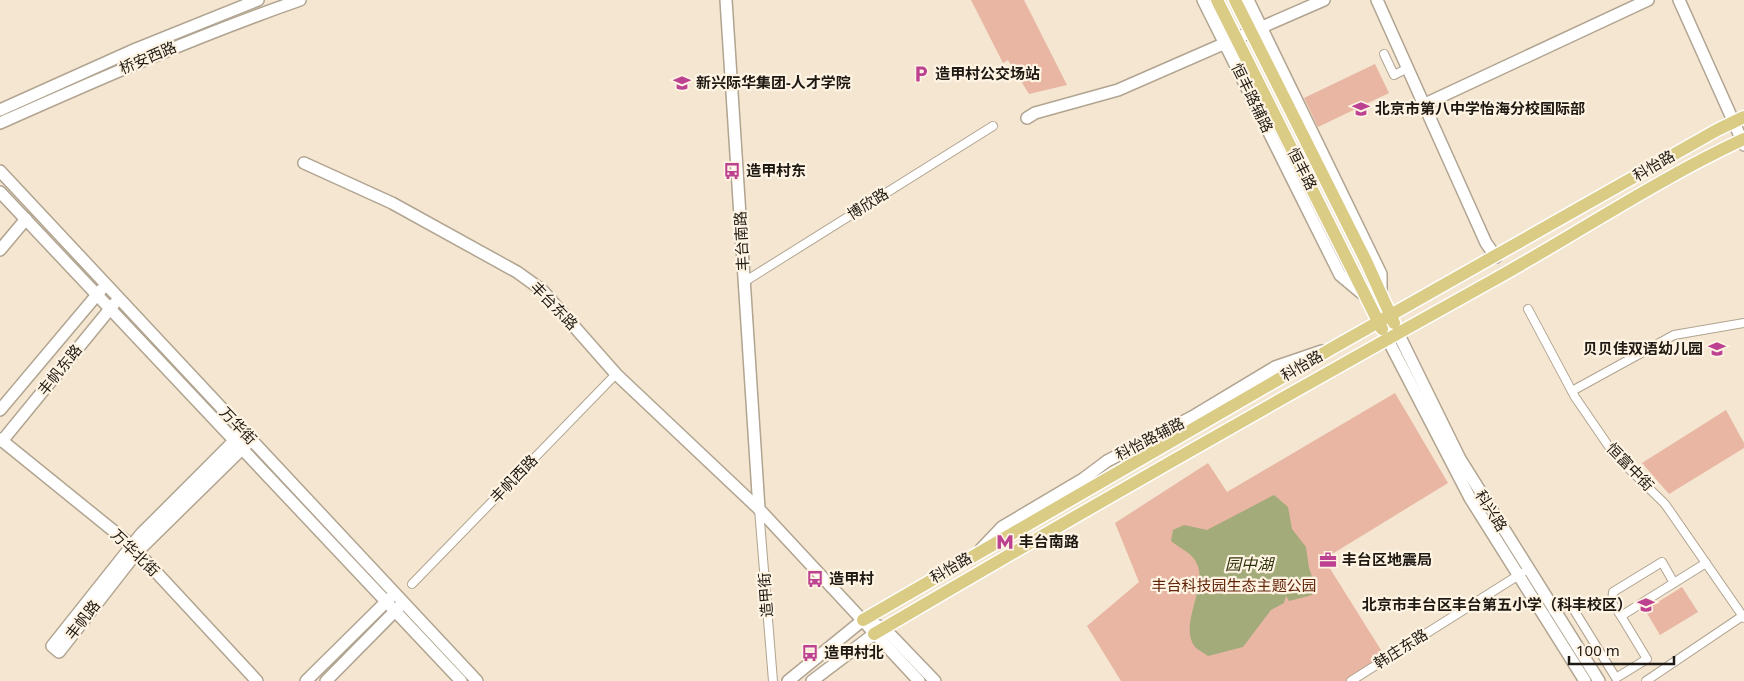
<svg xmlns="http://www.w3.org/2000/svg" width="1744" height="681" font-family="'Noto Sans','Noto Sans SC',sans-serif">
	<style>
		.green { fill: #e8b6a3 }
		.water { fill: #a3ab7a }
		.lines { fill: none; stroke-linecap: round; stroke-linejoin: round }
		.street-casing { stroke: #b1a490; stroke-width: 10 }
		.secondary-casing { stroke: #b1a490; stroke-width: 14 }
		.primary-casing { stroke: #fff; stroke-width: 15 }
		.street { stroke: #fff; stroke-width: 8 }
		.secondary { stroke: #fff; stroke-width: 11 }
		.primary { stroke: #dacb85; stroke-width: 12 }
		.labels { text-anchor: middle; stroke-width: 4.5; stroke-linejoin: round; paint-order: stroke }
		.street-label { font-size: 15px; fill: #1e1912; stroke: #fff4e3 }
		.poi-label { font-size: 15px; font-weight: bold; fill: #1e1912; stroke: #fff4e3; text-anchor: start }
		.park-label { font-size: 15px; fill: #612308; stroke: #fff4e3 }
		.water-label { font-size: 16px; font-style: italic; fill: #2e330c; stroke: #fff4e3 }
	</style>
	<rect width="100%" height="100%" fill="#f4e6d1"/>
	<g class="green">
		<polygon points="971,0 1024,0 1067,85 1029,94 1008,60 1003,63"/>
		<polygon points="1375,64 1389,93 1318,127 1304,98"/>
		<polygon points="1395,393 1448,483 1324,559 1386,658 1348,681 1121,681 1087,626 1139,582 1115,523 1208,463 1227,492"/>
		<polygon points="1726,410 1744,443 1744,448 1669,494 1642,463"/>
		<polygon points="1682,587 1698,612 1660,635 1645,610"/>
	</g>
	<path class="water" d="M1274,495L1288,507L1292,529L1306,547L1309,568L1316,588L1312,595L1289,601L1286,596L1284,603L1271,610L1243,647L1208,656C1204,653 1198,650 1195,647C1178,625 1208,587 1197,564C1193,553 1179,548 1171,541L1173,530L1184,525L1207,530Z"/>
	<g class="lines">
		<g class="street-casing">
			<g id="street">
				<polyline points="1384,54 1394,75 1408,68"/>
				<polyline points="744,282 993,126"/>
				<polyline points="1528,309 1575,397 1614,454 1665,504 1744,618"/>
				<polyline points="1572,391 1674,335 1744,323"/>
				<polyline points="759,509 773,681"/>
				<polyline points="412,584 616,374"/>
				<polyline points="1553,611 1569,602 1616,678 1647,659 1621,616 1706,563"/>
				<polyline points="1621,616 1612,603 1613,592 1662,562 1674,583"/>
				<polyline points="1351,681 1522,573"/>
				<polyline points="1646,681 1744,615"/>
			</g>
		</g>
		<g class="secondary-casing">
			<g id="secondary">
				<polyline points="726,0 759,509"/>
				<polyline points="1203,0 1340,275 1364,295"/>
				<polyline points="1248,0 1381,274 1381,295"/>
				<polyline points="1377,0 1486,243 1496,257"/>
				<polyline points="1679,0 1744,145"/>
				<polyline points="1425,104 1648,0"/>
				<polyline points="0,110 136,49 258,0"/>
				<polyline points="1027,118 1035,113 1118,90 1324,0"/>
				<path d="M0,123C99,79 197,36 300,0"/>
				<polyline points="304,163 392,203 517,272 542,290 616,374 759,509 919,681"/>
				<polyline points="0,171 477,681"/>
				<polyline points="0,192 461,681"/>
				<polyline points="0,250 26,219"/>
				<polyline points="1398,333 1460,459 1599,681"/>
				<polyline points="1387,338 1470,498 1585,681"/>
				<polyline points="0,410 101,290"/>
				<polyline points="240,435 141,534 52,646 59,652 137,552 249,442"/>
				<polyline points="0,439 131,545 257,681"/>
				<polyline points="2,441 114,304"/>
				<polyline points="981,549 1002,527 1083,479 1107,461 1192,417 1275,367 1322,351"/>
				<polyline points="876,625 884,628 935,681"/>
				<polyline points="306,681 390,598"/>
				<polyline points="326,681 400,606"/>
				<polyline points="788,681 863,620"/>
				<polyline points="812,681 874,634"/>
			</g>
		</g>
		<g class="primary-casing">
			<g id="primary">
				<polyline points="1217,0 1382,329"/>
				<polyline points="1235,0 1366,261 1394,323"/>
				<polyline points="863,620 1336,346 1717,130 1744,117"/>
				<path d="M874,634C1078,514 1283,397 1490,282C1575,235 1656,180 1744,139"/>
			</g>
		</g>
		<use href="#street" class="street"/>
		<use href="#secondary" class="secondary"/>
		<use href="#primary" class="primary"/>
	</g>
	<defs>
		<g id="parking-bare" transform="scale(1.35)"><path d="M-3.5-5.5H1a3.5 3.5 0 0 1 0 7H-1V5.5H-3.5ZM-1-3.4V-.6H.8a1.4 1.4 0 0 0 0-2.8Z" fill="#bd4191" stroke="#fff4e3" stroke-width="2.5" paint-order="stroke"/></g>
		<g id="university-bare" transform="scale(1.35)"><path d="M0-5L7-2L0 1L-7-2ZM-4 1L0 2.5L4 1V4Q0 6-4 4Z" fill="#bd4191" stroke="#fff4e3" stroke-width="2.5" paint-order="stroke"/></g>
		<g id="school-bare" transform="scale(1.35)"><path d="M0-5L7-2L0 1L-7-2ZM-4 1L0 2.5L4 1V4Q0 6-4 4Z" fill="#bd4191" stroke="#fff4e3" stroke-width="2.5" paint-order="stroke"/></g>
		<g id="bus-bare" transform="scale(1.35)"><path d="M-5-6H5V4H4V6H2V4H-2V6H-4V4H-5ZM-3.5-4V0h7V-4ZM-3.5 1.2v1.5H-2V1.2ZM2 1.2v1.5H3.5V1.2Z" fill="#bd4191" stroke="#fff4e3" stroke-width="2.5" paint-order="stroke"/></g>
		<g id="metro-bare" transform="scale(1.35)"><path d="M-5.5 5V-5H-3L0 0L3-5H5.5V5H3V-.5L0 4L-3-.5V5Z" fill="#bd4191" stroke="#fff4e3" stroke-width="2.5" paint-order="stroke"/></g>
		<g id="office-bare" transform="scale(1.35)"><path d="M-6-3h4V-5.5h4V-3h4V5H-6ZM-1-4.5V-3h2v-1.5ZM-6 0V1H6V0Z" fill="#bd4191" stroke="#fff4e3" stroke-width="2.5" paint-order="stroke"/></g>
	</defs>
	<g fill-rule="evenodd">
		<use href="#parking-bare" x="921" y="74"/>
		<use href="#university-bare" x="682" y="83"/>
		<use href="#school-bare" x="1361" y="109"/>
		<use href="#bus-bare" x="732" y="171"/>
		<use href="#school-bare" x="1717" y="349"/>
		<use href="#metro-bare" x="1005" y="542"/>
		<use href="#office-bare" x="1328" y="560"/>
		<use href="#bus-bare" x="815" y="579"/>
		<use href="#school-bare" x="1646" y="605"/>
		<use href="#bus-bare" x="810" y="653"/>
	</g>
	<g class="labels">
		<g class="street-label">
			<text transform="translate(148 58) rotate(-23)" y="5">桥安西路</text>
			<text transform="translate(1252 98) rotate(64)" y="5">恒丰路辅路</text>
			<text transform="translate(1654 166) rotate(-30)" y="5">科怡路</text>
			<text transform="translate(1302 169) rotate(63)" y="5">恒丰路</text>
			<text transform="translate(868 204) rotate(-32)" y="5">博欣路</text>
			<text transform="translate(742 241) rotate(-93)" y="5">丰台南路</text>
			<text transform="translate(554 306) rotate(46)" y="5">丰台东路</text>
			<text transform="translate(1302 366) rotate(-30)" y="5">科怡路</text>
			<text transform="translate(60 370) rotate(-51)" y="5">丰帆东路</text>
			<text transform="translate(238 426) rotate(46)" y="5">万华街</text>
			<text transform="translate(1150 439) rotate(-27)" y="5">科怡路辅路</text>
			<text transform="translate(1630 467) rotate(46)" y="5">恒富中街</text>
			<text transform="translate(514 479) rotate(-46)" y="5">丰帆西路</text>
			<text transform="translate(1491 511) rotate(58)" y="5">科兴路</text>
			<text transform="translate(135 553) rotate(44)" y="5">万华北街</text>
			<text transform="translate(951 568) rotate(-30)" y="5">科怡路</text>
			<text transform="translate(766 595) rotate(-94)" y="5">造甲街</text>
			<text transform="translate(83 620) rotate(-52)" y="5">丰帆路</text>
			<text transform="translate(1401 649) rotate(-32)" y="5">韩庄东路</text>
		</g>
		<g class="poi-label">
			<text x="935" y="79">造甲村公交场站</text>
			<text x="696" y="88">新兴际华集团-人才学院</text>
			<text x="1375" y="114">北京市第八中学怡海分校国际部</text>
			<text x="746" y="176">造甲村东</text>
			<text x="1703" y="354" text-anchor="end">贝贝佳双语幼儿园</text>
			<text x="1019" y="547">丰台南路</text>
			<text x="1342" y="565">丰台区地震局</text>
			<text x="829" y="584">造甲村</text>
			<text x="1632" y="610" text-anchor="end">北京市丰台区丰台第五小学（科丰校区）</text>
			<text x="824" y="658">造甲村北</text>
		</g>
		<g class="park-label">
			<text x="1234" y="591">丰台科技园生态主题公园</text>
		</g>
		<g class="water-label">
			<text x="1249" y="570">园中湖</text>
		</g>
	</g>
	<path d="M1569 656v8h105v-8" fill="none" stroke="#1e1912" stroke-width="2.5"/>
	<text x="1576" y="656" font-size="15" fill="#1e1912" stroke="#fff4e3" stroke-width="4" paint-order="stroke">100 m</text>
</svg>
